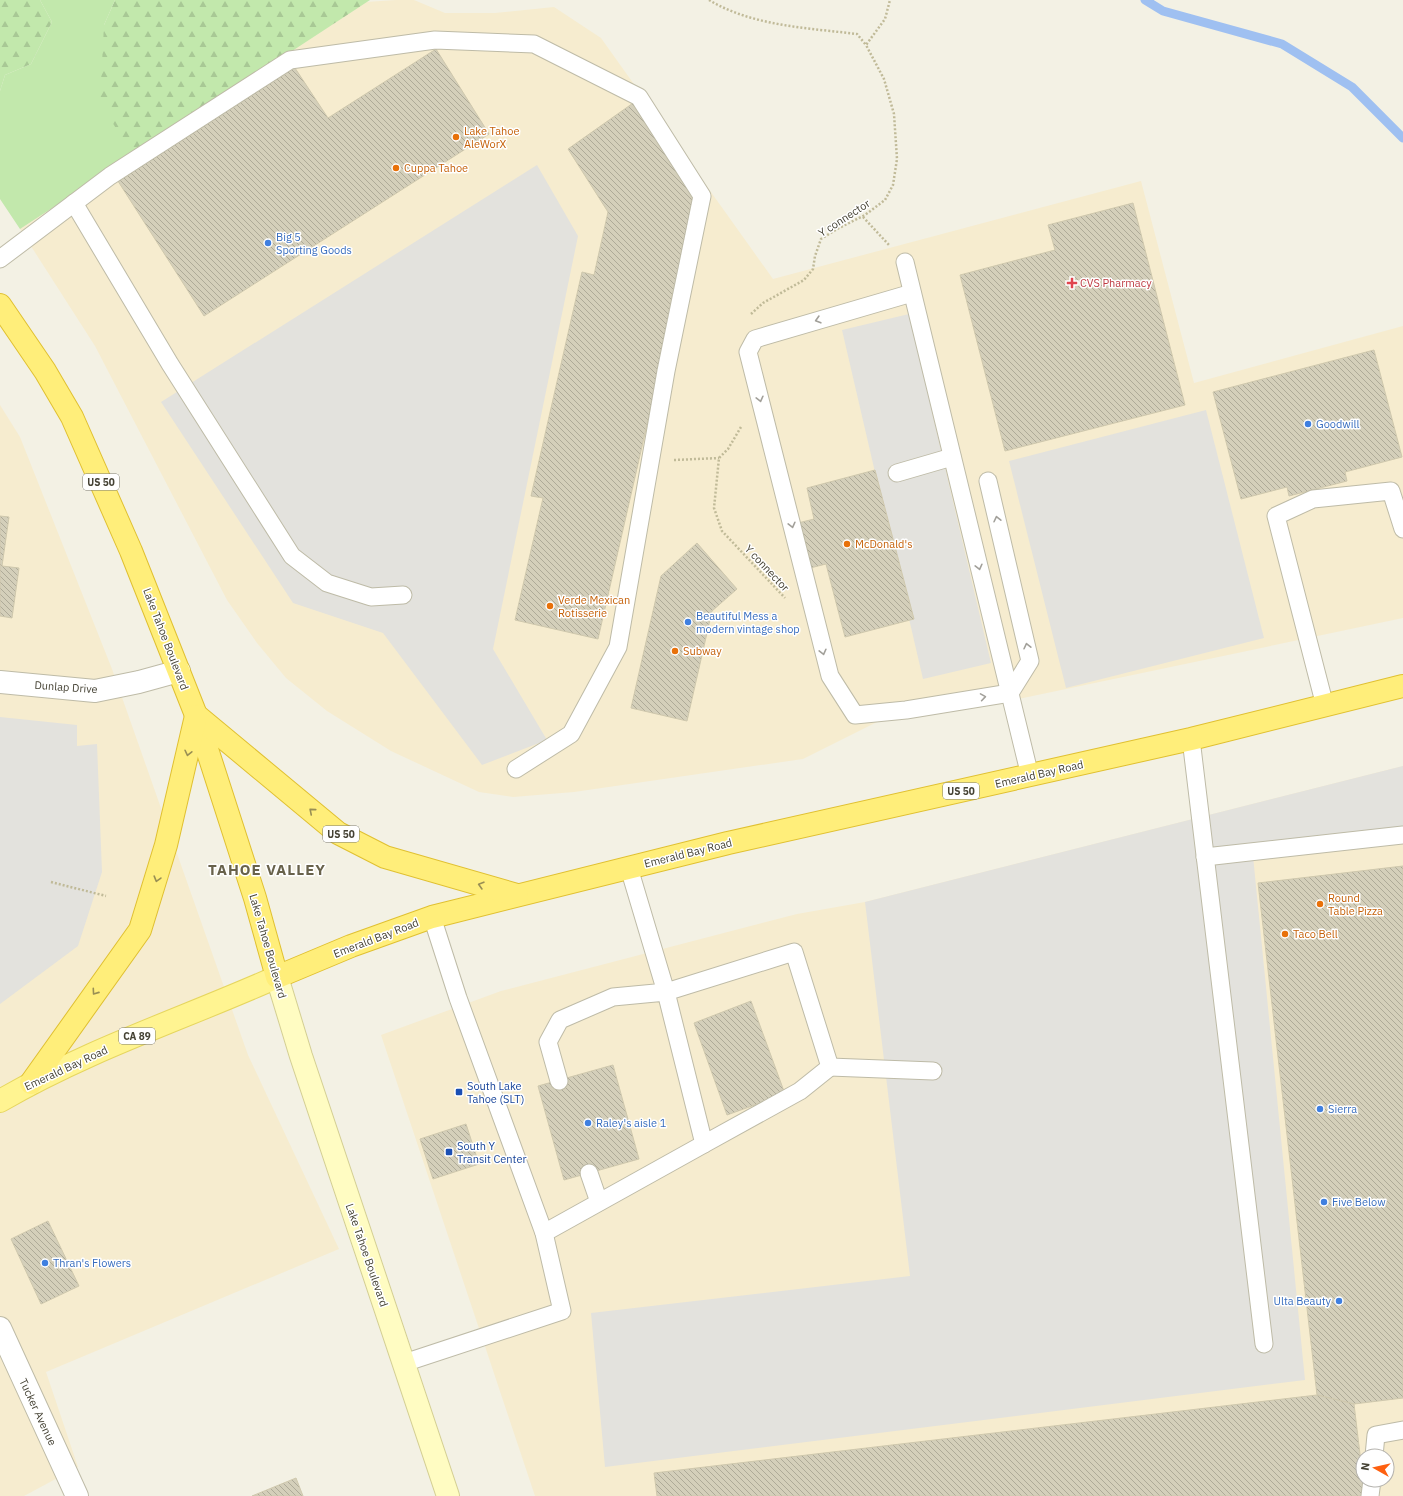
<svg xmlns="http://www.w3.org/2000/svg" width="1403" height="1496" font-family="'IBM Plex Sans',sans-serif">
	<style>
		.commercial { fill: #f6eccf; fill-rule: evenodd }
		.green { fill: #c2e8ac }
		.forest { fill: url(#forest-firs) }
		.parking { fill: #e3e2dd }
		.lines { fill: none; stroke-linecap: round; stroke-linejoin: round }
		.stream { stroke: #9fc0f1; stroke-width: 9 }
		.building { fill: url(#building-back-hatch); stroke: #cfc8ad }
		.service-casing { stroke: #bebba7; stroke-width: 19 }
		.minor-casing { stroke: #bebba7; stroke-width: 24 }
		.secondary-casing { stroke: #d4cf93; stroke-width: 24 }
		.primary-casing { stroke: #e6d65f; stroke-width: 24 }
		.trunk-casing { stroke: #e0c031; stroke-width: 24 }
		.path { stroke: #c0ba98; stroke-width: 2.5; stroke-dasharray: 2 2; stroke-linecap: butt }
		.service { stroke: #fff; stroke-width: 17 }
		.minor { stroke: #fff; stroke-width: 22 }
		.secondary { stroke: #fffcc2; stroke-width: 22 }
		.primary { stroke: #fff491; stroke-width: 22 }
		.trunk { stroke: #ffee7a; stroke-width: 22 }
		.oneway { stroke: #a2a09a }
		.oneway2 { stroke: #998f54 }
		.food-dot { fill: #e8710a; stroke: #fff; stroke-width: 1.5 }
		.shop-dot { fill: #3f7fe0; stroke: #fff; stroke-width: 1.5 }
		.health-dot { fill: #e0444e; stroke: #fff; stroke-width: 1.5 }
		.transit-dot { fill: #1a4fb4; stroke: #fff; stroke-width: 1.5 }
		.labels { text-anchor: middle; stroke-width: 3; stroke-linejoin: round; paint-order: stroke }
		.shield { fill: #fff; stroke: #7d7b71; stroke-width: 1 }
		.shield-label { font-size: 10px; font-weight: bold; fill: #454234 }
		.food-label { font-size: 11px; fill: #c56008; stroke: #fff; text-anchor: start }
		.street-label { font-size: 11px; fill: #454234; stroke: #fff }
		.shop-label { font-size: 11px; fill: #366cbe; stroke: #fff; text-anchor: start }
		.health-label { font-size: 11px; fill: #be3a42; stroke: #fff; text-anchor: start }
		.transit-label { font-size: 11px; fill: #164399; stroke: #fff; text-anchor: start }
		.district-label { font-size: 15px; font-weight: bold; letter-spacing: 1px; fill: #68624b; stroke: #fff }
	</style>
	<defs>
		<pattern id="forest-firs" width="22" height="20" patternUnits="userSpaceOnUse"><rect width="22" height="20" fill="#c2e8ac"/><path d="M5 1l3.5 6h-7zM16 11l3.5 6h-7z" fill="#a8c895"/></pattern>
		<pattern id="building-back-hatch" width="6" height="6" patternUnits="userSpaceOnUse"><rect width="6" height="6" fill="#d4cfba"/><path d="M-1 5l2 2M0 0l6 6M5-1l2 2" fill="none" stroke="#aeaa98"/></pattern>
	</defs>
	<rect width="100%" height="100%" fill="#f3f1e4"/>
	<g class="commercial">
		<polygon points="396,0 414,0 445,13 495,13 554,7 601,38 773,279 1141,181 1194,383 1403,326 1403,618 981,707 885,718 803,759 574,792 513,797 479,792 391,751 327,711 286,678 257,643 227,600 95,346 20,229 366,2"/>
		<polygon points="0,405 20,437 112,669 248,1055 339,1249 46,1372 78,1467 24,1496 0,1496"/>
		<path d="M1403,766V1496H535L381,1035L501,991L797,914L865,902ZM1363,1456H1387V1480H1363Z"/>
	</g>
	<polygon class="green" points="40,0 115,0 104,25 132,156 20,229 0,199 0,91 5,75 31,64 52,22"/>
	<g class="forest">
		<polygon points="0,0 40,0 52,22 31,64 5,75 0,91"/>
		<polygon points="115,0 370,0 132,156 100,101 104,25"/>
	</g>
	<g class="parking">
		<polygon points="537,165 578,236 493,649 547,740 482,765 383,633 293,603 161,402"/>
		<polygon points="909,314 991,663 923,679 842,330"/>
		<polygon points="1206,410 1264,638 1066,688 1009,461"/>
		<polygon points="0,717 77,725 77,746 97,744 102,872 78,946 0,1004"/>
		<polygon points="1403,766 1403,843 1253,856 1305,1380 605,1467 591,1313 910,1276 865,902"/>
	</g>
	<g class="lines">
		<polyline class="stream" points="1145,0 1163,11 1282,44 1352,87 1403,138"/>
	</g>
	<g class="building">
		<polygon points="436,49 489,134 204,316 116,178 293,65 328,118"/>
		<polygon points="636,101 699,197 598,639 515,620 543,498 531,496 582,272 594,275 608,212 568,149"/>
		<polygon points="1133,203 1185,405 1005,451 960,275 1055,250 1048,225"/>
		<polygon points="1374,350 1402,457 1345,472 1347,481 1289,496 1287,487 1241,499 1213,392"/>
		<polygon points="875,470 914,619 845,637 826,564 806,569 794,524 814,519 807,488"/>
		<polygon points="0,516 9,517 2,566 19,568 12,618 0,616"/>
		<polygon points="697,543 737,589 712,611 687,721 631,708 661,576"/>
		<polygon points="1403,866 1403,1398 1354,1404 1317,1395 1258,883"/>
		<polygon points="751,1001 785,1094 727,1115 694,1023"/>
		<polygon points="613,1065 639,1159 564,1180 538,1086"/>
		<polygon points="466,1124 479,1164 433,1179 420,1139"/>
		<polygon points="48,1221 79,1286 41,1304 11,1239"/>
		<polygon points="1317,1395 1354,1404 1365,1496 657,1496 654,1473"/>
		<polygon points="296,1478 303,1496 252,1496"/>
	</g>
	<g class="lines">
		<g class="service-casing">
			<g id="service">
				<polyline points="74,203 170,364 292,556 327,583 371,597 403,595"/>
				<polyline points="0,259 110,176 290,60 435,40 534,44 639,97 702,196 666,371 618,647 571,734 516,769"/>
				<polyline points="905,262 1030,776"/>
				<polyline points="912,293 755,339 748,352 830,676 855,715 906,710 1010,693 1030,661 988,481"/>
				<polyline points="897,473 952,457"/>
				<polyline points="1325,706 1276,516 1313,499 1391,491 1403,529"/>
				<polyline points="1191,739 1264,1344"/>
				<polyline points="1205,857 1403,835"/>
				<polyline points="830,1067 933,1071"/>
				<polyline points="559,1081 548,1042 560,1020 613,997 666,992 794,952 830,1067 800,1091 704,1144 666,992 629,868"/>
				<polyline points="589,1173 599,1202"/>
				<polyline points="544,1233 704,1144"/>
				<polyline points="404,1363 562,1311 544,1233 458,998 432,917"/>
				<polyline points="1374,1456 1376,1435 1403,1430"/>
				<polyline points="1370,1496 1372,1480"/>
			</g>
		</g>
		<g class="minor-casing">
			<g id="minor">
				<polyline points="0,682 95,691 139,682 179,671"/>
				<polyline points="0,1328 77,1496"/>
			</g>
		</g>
		<g class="secondary-casing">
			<polyline id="secondary" points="277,977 301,1056 448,1496"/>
		</g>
		<g class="primary-casing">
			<path id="primary" d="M0,1101C87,1050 185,1018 277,977"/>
		</g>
		<g class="trunk-casing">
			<g id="trunk">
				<polyline points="0,305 45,371 72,417 131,551 196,715 255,898 277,977 351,946 432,917 728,843 1191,739 1403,686"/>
				<polyline points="196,715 338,833 385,857 517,895"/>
				<polyline points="31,1083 140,930 166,845 196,716"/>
			</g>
		</g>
		<g class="path">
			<path d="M709,0C752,26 808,28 857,34L866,45L885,19L890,0"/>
			<polyline points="863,217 889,245"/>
			<polyline points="751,314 763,303 804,280 813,269 815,256 821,239 837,229 865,215 885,200 893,185 897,159 894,114 884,79 866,45"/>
			<polyline points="741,427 728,449 719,458 714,508 722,531 785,598"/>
			<polyline points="674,460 719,458"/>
			<polyline points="51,882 106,896"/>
		</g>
		<use href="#service" class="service"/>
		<use href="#minor" class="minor"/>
		<use href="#secondary" class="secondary"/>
		<use href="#primary" class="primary"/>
		<use href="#trunk" class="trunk"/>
	</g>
	<defs><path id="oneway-chevron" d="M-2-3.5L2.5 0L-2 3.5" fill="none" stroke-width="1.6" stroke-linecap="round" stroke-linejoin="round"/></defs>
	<g class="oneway">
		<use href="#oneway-chevron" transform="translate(818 320) rotate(164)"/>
		<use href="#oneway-chevron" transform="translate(760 399) rotate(76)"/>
		<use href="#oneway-chevron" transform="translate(997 519) rotate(-103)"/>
		<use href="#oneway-chevron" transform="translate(792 525) rotate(76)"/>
		<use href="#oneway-chevron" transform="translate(979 567) rotate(76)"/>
		<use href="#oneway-chevron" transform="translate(1027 646) rotate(-103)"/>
		<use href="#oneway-chevron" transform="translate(823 652) rotate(76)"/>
		<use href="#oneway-chevron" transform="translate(983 697) rotate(-9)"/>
	</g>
	<g class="oneway2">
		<use href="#oneway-chevron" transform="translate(188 753) rotate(103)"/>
		<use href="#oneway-chevron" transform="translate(312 811) rotate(-140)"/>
		<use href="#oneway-chevron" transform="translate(157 879) rotate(106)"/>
		<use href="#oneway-chevron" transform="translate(481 885) rotate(-164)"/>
		<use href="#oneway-chevron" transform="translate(95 992) rotate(125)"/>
	</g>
	<g class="food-dot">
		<circle cx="456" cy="137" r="4"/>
		<circle cx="396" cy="168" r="4"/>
		<circle cx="847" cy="544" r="4"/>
		<circle cx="550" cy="606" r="4"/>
		<circle cx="675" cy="651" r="4"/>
		<circle cx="1320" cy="904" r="4"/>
		<circle cx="1285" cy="934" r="4"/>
	</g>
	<g class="shop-dot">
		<circle cx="268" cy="243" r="4"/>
		<circle cx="1308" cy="424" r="4"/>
		<circle cx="688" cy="622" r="4"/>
		<circle cx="1320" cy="1109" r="4"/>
		<circle cx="588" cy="1123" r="4"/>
		<circle cx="1324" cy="1202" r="4"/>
		<circle cx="45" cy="1263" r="4"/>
		<circle cx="1339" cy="1301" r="4"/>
	</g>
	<path class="health-dot" d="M1070 277h4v4h4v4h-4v4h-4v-4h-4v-4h4z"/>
	<g class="transit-dot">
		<rect x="455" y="1088" width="8" height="8" rx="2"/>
		<rect x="445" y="1148" width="8" height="8" rx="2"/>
	</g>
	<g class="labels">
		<g class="shield">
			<rect x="83" y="474" width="36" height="16" rx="3"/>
			<rect x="943" y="783" width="36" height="16" rx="3"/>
			<rect x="323" y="826" width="36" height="16" rx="3"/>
			<rect x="119" y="1028" width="36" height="16" rx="3"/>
		</g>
		<g class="shield-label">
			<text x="101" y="486">US 50</text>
			<text x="961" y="795">US 50</text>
			<text x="341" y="838">US 50</text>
			<text x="137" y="1040">CA 89</text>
		</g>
		<g class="food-label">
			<text x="464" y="135">Lake Tahoe<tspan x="464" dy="13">AleWorX</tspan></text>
			<text x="404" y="172">Cuppa Tahoe</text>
			<text x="855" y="548">McDonald's</text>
			<text x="558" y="604">Verde Mexican<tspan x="558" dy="13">Rotisserie</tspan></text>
			<text x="683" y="655">Subway</text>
			<text x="1328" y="902">Round<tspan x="1328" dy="13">Table Pizza</tspan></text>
			<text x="1293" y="938">Taco Bell</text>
		</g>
		<g class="street-label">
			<text transform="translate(844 218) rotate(-33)" y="4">Y connector</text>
			<text transform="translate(767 568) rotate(47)" y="4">Y connector</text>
			<text transform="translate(166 639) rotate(69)" y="4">Lake Tahoe Boulevard</text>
			<text transform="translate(66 687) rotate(4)" y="4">Dunlap Drive</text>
			<text transform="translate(1039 774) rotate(-13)" y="4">Emerald Bay Road</text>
			<text transform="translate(688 853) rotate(-14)" y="4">Emerald Bay Road</text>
			<text transform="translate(376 938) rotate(-21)" y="4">Emerald Bay Road</text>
			<text transform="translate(268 946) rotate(74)" y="4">Lake Tahoe Boulevard</text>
			<text transform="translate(66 1068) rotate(-25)" y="4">Emerald Bay Road</text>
			<text transform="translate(367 1255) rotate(71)" y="4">Lake Tahoe Boulevard</text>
			<text transform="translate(38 1412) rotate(65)" y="4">Tucker Avenue</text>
		</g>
		<g class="shop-label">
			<text x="276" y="241">Big 5<tspan x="276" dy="13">Sporting Goods</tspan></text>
			<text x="1316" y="428">Goodwill</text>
			<text x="696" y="620">Beautiful Mess a<tspan x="696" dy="13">modern vintage shop</tspan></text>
			<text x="1328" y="1113">Sierra</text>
			<text x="596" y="1127">Raley's aisle 1</text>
			<text x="1332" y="1206">Five Below</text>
			<text x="53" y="1267">Thran's Flowers</text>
			<text x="1331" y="1305" text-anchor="end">Ulta Beauty</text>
		</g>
		<g class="health-label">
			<text x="1080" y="287">CVS Pharmacy</text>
		</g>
		<g class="transit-label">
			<text x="467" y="1090">South Lake<tspan x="467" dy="13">Tahoe (SLT)</tspan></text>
			<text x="457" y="1150">South Y<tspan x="457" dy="13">Transit Center</tspan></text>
		</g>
		<g class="district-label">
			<text x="267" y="875">TAHOE VALLEY</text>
		</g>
	</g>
	<g transform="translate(1375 1468) rotate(278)"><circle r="19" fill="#ffffff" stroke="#b5b3ae"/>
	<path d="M0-3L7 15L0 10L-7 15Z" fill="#fe6010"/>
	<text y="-6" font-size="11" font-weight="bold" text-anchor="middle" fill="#454234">N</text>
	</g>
</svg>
